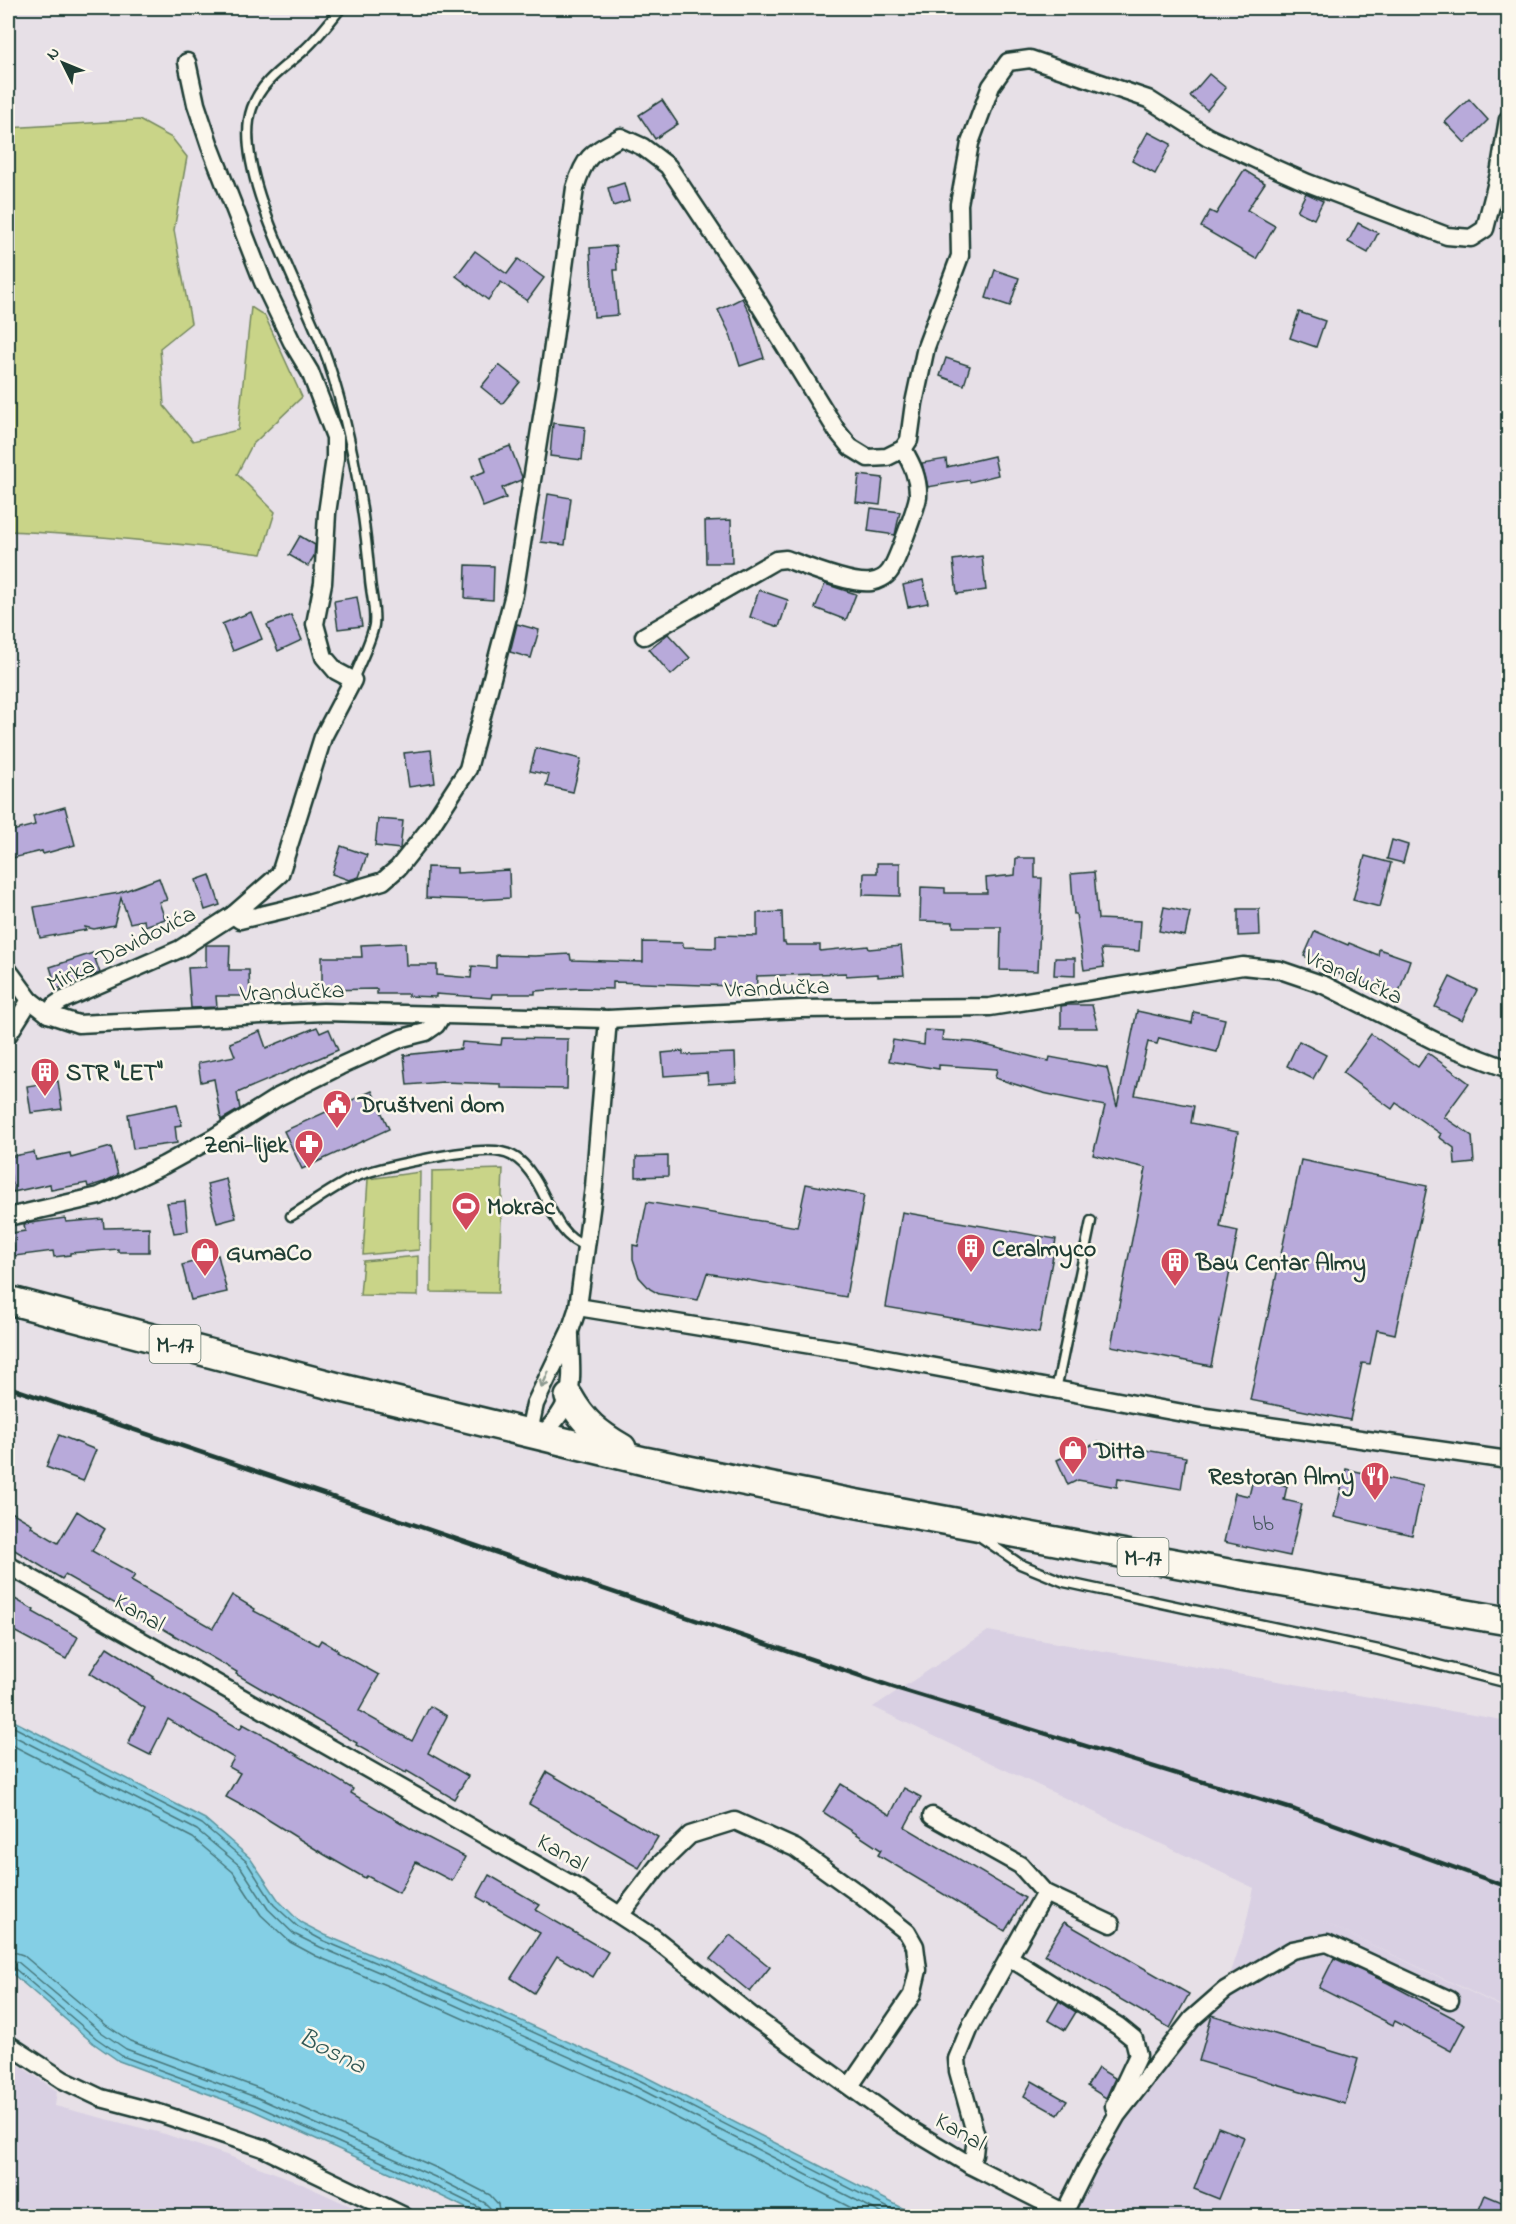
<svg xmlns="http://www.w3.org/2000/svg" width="1516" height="2224" font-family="'Indie Flower',sans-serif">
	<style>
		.built { fill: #d9d0e3 }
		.green { fill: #c9d488; stroke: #74885e; stroke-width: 1.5 }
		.water { fill: #84cfe5; stroke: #5c959e; stroke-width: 1.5 }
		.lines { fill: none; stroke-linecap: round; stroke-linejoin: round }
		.shore { stroke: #47777b; stroke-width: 1.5 }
		.building { fill: #b8aada; stroke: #1f3d34; stroke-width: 1.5 }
		.service-casing { stroke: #1f3d34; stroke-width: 13 }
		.minor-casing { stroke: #1f3d34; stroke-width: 21 }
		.primary-casing { stroke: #1f3d34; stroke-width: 32 }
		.service { stroke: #fbf7ec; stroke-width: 8 }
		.minor { stroke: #fbf7ec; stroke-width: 16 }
		.primary { stroke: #fbf7ec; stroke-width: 27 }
		.rail { stroke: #1f3d34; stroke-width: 4.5 }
		.oneway { stroke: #8d9a90 }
		.labels { text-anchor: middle; stroke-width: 5; stroke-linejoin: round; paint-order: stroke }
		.number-label { font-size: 21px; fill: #45585e }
		.shield { fill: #fbf7ec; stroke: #61756b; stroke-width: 1.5 }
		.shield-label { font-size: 22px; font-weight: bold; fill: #1f3d34 }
		.street-label { font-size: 24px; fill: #1f3d34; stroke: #fbf7ec }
		.poi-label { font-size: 24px; font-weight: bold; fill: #1f3d34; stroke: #fbf7ec; text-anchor: start }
		.water-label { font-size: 26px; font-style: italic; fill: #335a57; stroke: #fbf7ec }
	</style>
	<rect width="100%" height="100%" fill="#e7e0e7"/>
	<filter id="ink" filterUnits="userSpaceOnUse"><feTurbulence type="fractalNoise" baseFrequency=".0167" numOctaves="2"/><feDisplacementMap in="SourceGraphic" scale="12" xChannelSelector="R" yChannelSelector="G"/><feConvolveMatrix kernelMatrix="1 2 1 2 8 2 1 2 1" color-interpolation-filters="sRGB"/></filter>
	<g filter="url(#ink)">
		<g class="built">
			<polygon points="988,1631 1508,1721 1508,2009 1317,1919 1508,2010 1508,2216 1072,2216 1064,2213 1117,2115 1225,1990 1243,1936 1254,1888 873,1707"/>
			<polygon points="8,2058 57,2091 55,2106 165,2134 229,2156 291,2179 372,2216 8,2216"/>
		</g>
		<g class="green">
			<path d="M139,120L172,138L187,157L174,230L191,323L160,348L164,406L193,441L238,430L251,307L265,316L302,397L252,445L237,474L275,512L262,554C177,543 93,535 8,531V128Z"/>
			<polygon points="503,1169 498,1293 431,1292 432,1171"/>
			<polygon points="420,1172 419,1250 363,1255 368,1179"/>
			<polygon points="418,1256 418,1296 360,1295 363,1261"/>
		</g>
		<polygon class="water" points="8,1718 205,1819 250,1858 279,1901 300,1922 325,1935 433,1981 644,2076 918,2216 482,2216 429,2190 252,2110 119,2061 93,2043 8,1970"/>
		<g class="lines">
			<g class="shore">
				<polyline points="8,1724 202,1824 246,1861 274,1905 298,1927 322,1940 431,1986 641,2081 904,2216"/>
				<polyline points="8,1733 197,1830 240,1866 268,1909 294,1934 320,1947 428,1993 638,2088 887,2216"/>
				<polyline points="8,1743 193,1838 233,1872 261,1915 290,1942 316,1956 424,2001 634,2096 867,2216"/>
				<polyline points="8,1950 23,1955 106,2025 130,2041 261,2089 439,2169 490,2195 498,2204 500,2216"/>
				<polyline points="8,1959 18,1962 101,2032 126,2049 258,2098 435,2177 485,2203 490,2208 491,2216"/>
				<polyline points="8,1966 14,1968 96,2038 122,2056 255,2105 431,2184 480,2208 483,2216"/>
			</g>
		</g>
		<g class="building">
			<polygon points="1209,74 1226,88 1207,110 1190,96"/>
			<polygon points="1469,99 1488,120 1465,143 1445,122"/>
			<polygon points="662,100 678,124 655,139 639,115"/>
			<polygon points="1148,132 1171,144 1155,174 1132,161"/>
			<polygon points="1244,170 1265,183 1247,210 1275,226 1256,259 1201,227 1210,211 1216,214"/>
			<polygon points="624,183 629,201 613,206 608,188"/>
			<polygon points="1306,193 1323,201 1314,219 1297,211"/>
			<polygon points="1358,223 1378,233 1368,253 1348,242"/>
			<polygon points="616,246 617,270 614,270 618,315 594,317 590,248"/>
			<polygon points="475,251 507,274 518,259 544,278 527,301 501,282 488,300 456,276"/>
			<polygon points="995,270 1019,278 1010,306 986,298"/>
			<polygon points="742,298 751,316 764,358 740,366 730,334 718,310"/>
			<polygon points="1299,312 1325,321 1316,347 1290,338"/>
			<polygon points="946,358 970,366 964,385 940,376"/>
			<polygon points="499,365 520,382 502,404 481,387"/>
			<polygon points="553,423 585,427 582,460 550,456"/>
			<polygon points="510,446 522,477 521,480 502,488 506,498 483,507 471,477 486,471 481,457"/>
			<polygon points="994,456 998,475 970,482 969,480 928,487 922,463 946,459 947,467"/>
			<polygon points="859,475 883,478 880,505 856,502"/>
			<polygon points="548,494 571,498 565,545 541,542"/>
			<polygon points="871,508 900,512 895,535 868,531"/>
			<polygon points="731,520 732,563 706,563 705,521"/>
			<polygon points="300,536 315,545 314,556 308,566 289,555"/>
			<polygon points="982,556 986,590 957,594 953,560"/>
			<polygon points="466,565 494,566 493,600 465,598"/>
			<polygon points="923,580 928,603 908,607 903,585"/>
			<polygon points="825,584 856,594 846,620 815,608"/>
			<polygon points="759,590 788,600 779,627 750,617"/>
			<polygon points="357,597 362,626 338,629 334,601"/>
			<polygon points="251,612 262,639 233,651 222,624"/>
			<polygon points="291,615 302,640 278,651 267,625"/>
			<polygon points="517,624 539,630 531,658 510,652"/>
			<polygon points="668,634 690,658 671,675 649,649"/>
			<polygon points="536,748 581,759 573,792 546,786 549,775 530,771"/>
			<polygon points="431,750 435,783 409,787 404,753"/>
			<polygon points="65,807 75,845 43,854 42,851 8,859 8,832 35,825 33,816"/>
			<polygon points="378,819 403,821 400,849 375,846"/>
			<polygon points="1392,840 1408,845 1403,863 1387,859"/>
			<polygon points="341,846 367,855 359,877 349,880 332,874"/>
			<polygon points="1365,856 1391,863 1380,907 1353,900"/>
			<polygon points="1016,858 1035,858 1035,878 1042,878 1038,971 1000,970 1001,927 953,927 953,922 920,921 921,887 945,888 945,893 987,893 986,878 1015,875"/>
			<polygon points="877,863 900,863 900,896 863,895 864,873 877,873"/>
			<polygon points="427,867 457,868 457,873 509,870 510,898 478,900 426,898"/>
			<polygon points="1094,872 1098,919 1141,921 1139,951 1101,949 1104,967 1084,970 1076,914 1074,914 1071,874"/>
			<polygon points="210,875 220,905 205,910 196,880"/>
			<polygon points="159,878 167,900 159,902 165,919 145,926 144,920 130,923 121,898 114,925 94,929 85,927 86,930 40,938 34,907 119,893"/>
			<polygon points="1164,907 1190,912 1185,936 1159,931"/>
			<polygon points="1238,909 1259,909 1260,935 1238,936"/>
			<polygon points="782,912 783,942 785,942 786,945 820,945 820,951 868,946 869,949 901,946 904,975 878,977 878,974 846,976 846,973 757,976 756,996 733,995 733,986 613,982 613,989 579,988 535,991 535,994 492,994 491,998 436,994 436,997 408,996 408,994 377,994 377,989 322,990 322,957 362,957 361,945 405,943 406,965 437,965 437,975 471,978 472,966 496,968 496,955 535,956 570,954 571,960 643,962 643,942 683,943 683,947 716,948 716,935 757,936 757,913"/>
			<polygon points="1315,931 1348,945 1349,943 1378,955 1379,949 1410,960 1398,995 1337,973 1338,971 1304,956"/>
			<polygon points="206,945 230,945 229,970 249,970 250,996 216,996 217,1007 191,1008 188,968 206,967"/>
			<polygon points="93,953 100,973 57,989 50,967"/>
			<polygon points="1055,958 1075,958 1075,976 1054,975"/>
			<polygon points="1450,977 1477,990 1462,1020 1435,1007"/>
			<polygon points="1068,1005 1092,1005 1098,1028 1061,1028 1061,1006"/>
			<polygon points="1137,1011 1192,1023 1194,1012 1225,1019 1217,1052 1159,1038 1157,1044 1148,1042 1135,1095 1194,1106 1191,1123 1238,1132 1220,1227 1238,1231 1211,1366 1111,1346 1146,1168 1093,1155 1105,1106 1043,1093 995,1078 997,1069 939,1065 939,1069 889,1061 893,1040 924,1045 925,1030 943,1031 942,1040 973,1042 1049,1061 1050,1057 1107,1068 1117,1107"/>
			<polygon points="317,1027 320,1033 329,1029 338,1050 237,1093 240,1109 221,1120 214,1079 201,1082 198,1063 235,1056 230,1043 260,1031 266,1048"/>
			<polygon points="1371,1034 1418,1067 1428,1053 1469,1083 1444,1117 1472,1136 1474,1163 1455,1165 1454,1148 1439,1137 1441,1134 1396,1103 1392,1109 1343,1073"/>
			<polygon points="502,1038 568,1039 567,1089 501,1088 501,1084 443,1082 407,1085 404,1055 461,1049 462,1042 501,1045"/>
			<polygon points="1299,1041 1326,1055 1313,1079 1287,1066"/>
			<polygon points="683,1051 683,1055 735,1053 736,1082 708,1084 707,1073 664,1076 662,1053"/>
			<polygon points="58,1081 62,1109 31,1113 27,1086"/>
			<polygon points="372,1091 389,1129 302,1169 284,1131"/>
			<polygon points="177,1104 182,1125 175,1126 177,1143 133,1149 128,1114"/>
			<polygon points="111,1147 118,1175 104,1182 88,1187 87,1183 51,1190 50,1184 13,1192 8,1157 34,1152 36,1160 70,1153 71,1158"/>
			<polygon points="668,1156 668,1176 636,1177 636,1157"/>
			<polygon points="1301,1160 1427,1186 1395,1334 1377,1330 1370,1364 1362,1363 1350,1420 1250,1400"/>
			<polygon points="226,1179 236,1218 217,1223 207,1184"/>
			<polygon points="806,1184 864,1195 846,1297 707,1273 698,1300 659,1294 650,1289 639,1277 633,1259 633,1245 638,1246 647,1202 797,1227"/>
			<polygon points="185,1201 188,1231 174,1233 167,1203"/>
			<polygon points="902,1212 1056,1239 1039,1333 886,1307"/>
			<polygon points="65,1218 66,1222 103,1219 104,1228 149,1227 149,1252 118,1252 118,1249 70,1253 70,1255 54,1257 53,1251 15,1256 12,1233 25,1231 24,1224"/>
			<polygon points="218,1255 227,1292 191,1300 182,1265"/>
			<polygon points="59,1435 96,1450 83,1481 46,1467"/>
			<polygon points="1099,1442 1186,1457 1181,1489 1118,1478 1117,1487 1078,1480 1068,1485 1057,1460"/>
			<polygon points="1346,1469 1423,1486 1412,1535 1334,1517"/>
			<polygon points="1253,1479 1287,1486 1284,1500 1302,1504 1290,1556 1224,1542 1235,1493 1249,1496"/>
			<polygon points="8,1510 32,1524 31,1527 58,1543 77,1511 105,1529 92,1551 135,1575 131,1581 213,1628 232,1595 255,1609 254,1611 318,1645 321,1640 338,1650 337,1652 379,1675 359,1711 412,1741 430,1706 447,1716 428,1753 468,1776 454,1799 407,1771 406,1773 356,1745 357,1743 260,1688 236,1674 237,1672 150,1621 149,1623 65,1575 62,1579 8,1546"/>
			<polygon points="8,1595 34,1610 33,1612 78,1637 66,1659 8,1628"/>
			<polygon points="107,1647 154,1677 153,1678 240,1729 243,1724 281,1745 353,1789 351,1793 415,1831 465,1857 452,1881 416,1862 399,1893 367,1876 365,1878 325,1855 251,1809 250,1810 226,1797 240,1773 229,1767 234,1758 168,1719 150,1755 128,1744 145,1708 90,1673"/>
			<polygon points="547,1772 658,1837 639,1868 529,1804"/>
			<polygon points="841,1784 890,1815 904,1788 921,1797 905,1827 1025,1898 1005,1931 878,1855 881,1850 823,1812"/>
			<polygon points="489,1875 540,1905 536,1910 608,1952 593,1977 557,1956 534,1993 511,1978 540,1933 477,1897"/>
			<polygon points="1064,1922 1189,1994 1170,2028 1044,1955"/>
			<polygon points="730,1935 770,1967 750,1992 710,1959"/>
			<polygon points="1334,1958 1388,1983 1465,2024 1451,2051 1395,2021 1393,2025 1319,1988"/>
			<polygon points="1059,2001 1076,2012 1065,2030 1048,2020"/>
			<polygon points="1212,2015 1358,2059 1345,2104 1199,2061"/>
			<polygon points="1098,2068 1115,2078 1106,2098 1087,2086"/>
			<polygon points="1032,2081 1067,2101 1058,2115 1024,2096"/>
			<polygon points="1218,2127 1244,2137 1219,2199 1194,2189"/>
			<polygon points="1485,2195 1509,2205 1509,2217 1476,2217"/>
		</g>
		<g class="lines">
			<g class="service-casing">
				<g id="service">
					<path d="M341,8C329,23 317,39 302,52C282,69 261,82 252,108C230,170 307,299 328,361C351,431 364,506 370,580C371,593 376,611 374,625C371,642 359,664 353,680"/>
					<path d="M291,1216C311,1204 332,1188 353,1178C376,1167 478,1146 501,1152C513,1154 523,1162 530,1172C549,1196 554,1236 586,1246"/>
					<polyline points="1056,1390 1091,1221"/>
					<polyline points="979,1536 1020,1564 1064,1582 1379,1650 1508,1683"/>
				</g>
			</g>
			<g class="minor-casing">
				<g id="minor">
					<path d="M644,636L776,560L786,559C805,566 851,585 871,582C878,581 886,577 890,571C897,561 916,508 918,497C919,479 912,464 903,449"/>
					<path d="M233,915L240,920L291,908L383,881L398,868L429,829L468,769L514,594L551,360L575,188C585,155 592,153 621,137L643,147L668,166L746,283L837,431L850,447L868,458L887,457L903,449L909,440L914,403L926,347L960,256L959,204L970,143L991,86L1008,62L1030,59L1148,99L1208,137L1274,168L1308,183L1447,236L1471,238L1485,229L1499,174L1508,119"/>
					<polyline points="8,970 30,1000 48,1014 78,1024 323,1012 608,1019 800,1009 990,1007 1243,966 1280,970 1324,985 1439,1043 1508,1069"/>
					<polyline points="48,1014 55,1005 61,1001 180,949 233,915 280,874 323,737 353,680 336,671 324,657 315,624 323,583 327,513 335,458 335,437 310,372 292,342 263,282 210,146 196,104 187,62"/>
					<polyline points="8,1035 30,1000"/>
					<polyline points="8,1217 99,1196 164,1165 213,1138 278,1097 340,1066 402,1038 426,1032 436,1025 442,1015"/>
					<polyline points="578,1307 854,1352 1199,1416 1508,1460"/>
					<polyline points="529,1432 535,1404 570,1331 578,1307 594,1187 608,1019"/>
					<path d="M542,1435C578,1400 571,1381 570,1335"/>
					<polyline points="8,1565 581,1890 653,1937 752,2016 900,2123 970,2165 1071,2216"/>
					<polyline points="932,1816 1020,1865 1045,1893 1111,1924"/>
					<polyline points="621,1914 658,1866 690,1835 735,1821 795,1848 859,1894 907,1932 915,1946 918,1970 912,1995 850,2086"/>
					<polyline points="1010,1958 1118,2026 1134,2039 1138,2055 1114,2106 1116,2112"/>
					<polyline points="8,2044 63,2080 101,2098 162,2114 263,2148 404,2216"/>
					<polyline points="970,2165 974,2154 976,2136 958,2071 957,2059 971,2025 1045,1893"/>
					<polyline points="1064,2213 1086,2169 1117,2115 1192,2019 1225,1990 1292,1950 1327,1943 1450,2000"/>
				</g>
			</g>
			<g class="primary-casing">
				<g id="primary">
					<polyline points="8,1300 342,1388 644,1461 842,1501 1244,1576 1508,1621"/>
					<path d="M569,1397C583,1422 598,1434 622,1448"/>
				</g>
			</g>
			<use href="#service" class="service"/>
			<use href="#minor" class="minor"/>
			<use href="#primary" class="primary"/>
			<polyline class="rail" points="8,1387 893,1687 1295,1810 1508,1887"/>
		</g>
		<defs><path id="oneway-shaft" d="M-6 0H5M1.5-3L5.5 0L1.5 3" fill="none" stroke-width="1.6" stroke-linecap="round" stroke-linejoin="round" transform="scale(1.5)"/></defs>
		<use class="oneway" href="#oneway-shaft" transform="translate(545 1380) rotate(114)"/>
	</g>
	<defs>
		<g id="building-pin" transform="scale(1.5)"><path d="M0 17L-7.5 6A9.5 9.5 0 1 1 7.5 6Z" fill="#d1495b" stroke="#fbf7ec"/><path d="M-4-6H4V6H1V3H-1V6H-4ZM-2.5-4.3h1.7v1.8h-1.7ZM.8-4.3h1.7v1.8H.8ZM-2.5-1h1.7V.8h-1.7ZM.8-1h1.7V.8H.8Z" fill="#fff"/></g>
		<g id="civic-pin" transform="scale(1.5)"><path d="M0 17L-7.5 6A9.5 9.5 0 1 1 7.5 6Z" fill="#d1495b" stroke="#fbf7ec"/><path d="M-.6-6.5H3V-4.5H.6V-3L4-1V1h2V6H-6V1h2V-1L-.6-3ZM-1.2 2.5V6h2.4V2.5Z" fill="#fff"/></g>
		<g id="pharmacy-pin" transform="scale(1.5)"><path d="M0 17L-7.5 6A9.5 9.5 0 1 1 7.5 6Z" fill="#d1495b" stroke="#fbf7ec"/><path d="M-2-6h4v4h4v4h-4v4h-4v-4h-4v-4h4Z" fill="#fff"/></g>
		<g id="stadium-pin" transform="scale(1.5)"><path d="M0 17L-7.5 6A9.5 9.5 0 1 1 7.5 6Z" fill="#d1495b" stroke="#fbf7ec"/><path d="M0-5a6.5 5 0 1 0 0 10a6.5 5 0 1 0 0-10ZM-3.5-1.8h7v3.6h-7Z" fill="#fff"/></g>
		<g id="shop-pin" transform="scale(1.5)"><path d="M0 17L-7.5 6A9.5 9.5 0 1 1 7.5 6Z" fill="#d1495b" stroke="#fbf7ec"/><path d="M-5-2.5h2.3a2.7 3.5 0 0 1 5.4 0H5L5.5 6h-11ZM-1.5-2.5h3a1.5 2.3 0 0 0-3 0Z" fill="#fff"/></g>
		<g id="restaurant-pin" transform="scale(1.5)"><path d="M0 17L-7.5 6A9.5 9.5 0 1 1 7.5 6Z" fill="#d1495b" stroke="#fbf7ec"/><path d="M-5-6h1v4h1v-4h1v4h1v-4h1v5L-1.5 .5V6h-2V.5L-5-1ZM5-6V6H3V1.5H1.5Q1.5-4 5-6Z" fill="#fff"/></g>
	</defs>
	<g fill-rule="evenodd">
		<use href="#building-pin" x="45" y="1072"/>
		<use href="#civic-pin" x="337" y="1104"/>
		<use href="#pharmacy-pin" x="309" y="1144"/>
		<use href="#stadium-pin" x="466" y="1206"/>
		<use href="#building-pin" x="971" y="1248"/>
		<use href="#shop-pin" x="205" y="1252"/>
		<use href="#building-pin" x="1175" y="1262"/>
		<use href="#shop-pin" x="1073" y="1450"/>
		<use href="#restaurant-pin" x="1375" y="1476"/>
	</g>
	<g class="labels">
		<g class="number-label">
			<text x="1263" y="1530">bb</text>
		</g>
		<g class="shield">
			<rect x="149.5" y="1325" width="51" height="38" rx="4.5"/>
			<rect x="1117.5" y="1538" width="51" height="38" rx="4.5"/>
		</g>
		<g class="shield-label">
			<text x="175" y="1352">M-17</text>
			<text x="1143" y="1565">M-17</text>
		</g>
		<g class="street-label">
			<text transform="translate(121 948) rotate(-27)" y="8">Mirka Davidovića</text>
			<text transform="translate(1354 976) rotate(24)" y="8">Vrandučka</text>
			<text transform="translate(777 987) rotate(-2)" y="8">Vrandučka</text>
			<text transform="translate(292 991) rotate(-2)" y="8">Vrandučka</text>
			<text transform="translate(140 1612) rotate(30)" y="8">Kanal</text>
			<text transform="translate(563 1852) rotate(30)" y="8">Kanal</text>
			<text transform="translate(961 2131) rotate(30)" y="8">Kanal</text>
		</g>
		<g class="poi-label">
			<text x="66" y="1080">STR "LET"</text>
			<text x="358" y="1112">Društveni dom</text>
			<text x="288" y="1152" text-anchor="end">Zeni-lijek</text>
			<text x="487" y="1214">Mokrac</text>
			<text x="992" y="1256">Ceralmyco</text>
			<text x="226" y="1260">GumaCo</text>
			<text x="1196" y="1270">Bau Centar Almy</text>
			<text x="1094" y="1458">Ditta</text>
			<text x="1354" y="1484" text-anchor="end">Restoran Almy</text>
		</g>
		<g class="water-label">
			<text transform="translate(333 2050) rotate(27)" y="9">Bosna</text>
		</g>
	</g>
	<rect width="1516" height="2224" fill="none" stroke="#fbf7ec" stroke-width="30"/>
	<rect x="15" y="15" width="1486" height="2194" fill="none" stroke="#1f3d34" stroke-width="2" filter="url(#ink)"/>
	<g transform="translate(63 63) rotate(313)" stroke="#fbf7ec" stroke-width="4.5" paint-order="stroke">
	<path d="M0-4.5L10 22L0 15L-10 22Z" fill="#1f3d34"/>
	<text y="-9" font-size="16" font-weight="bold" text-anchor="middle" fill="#1f3d34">N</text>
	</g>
</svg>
